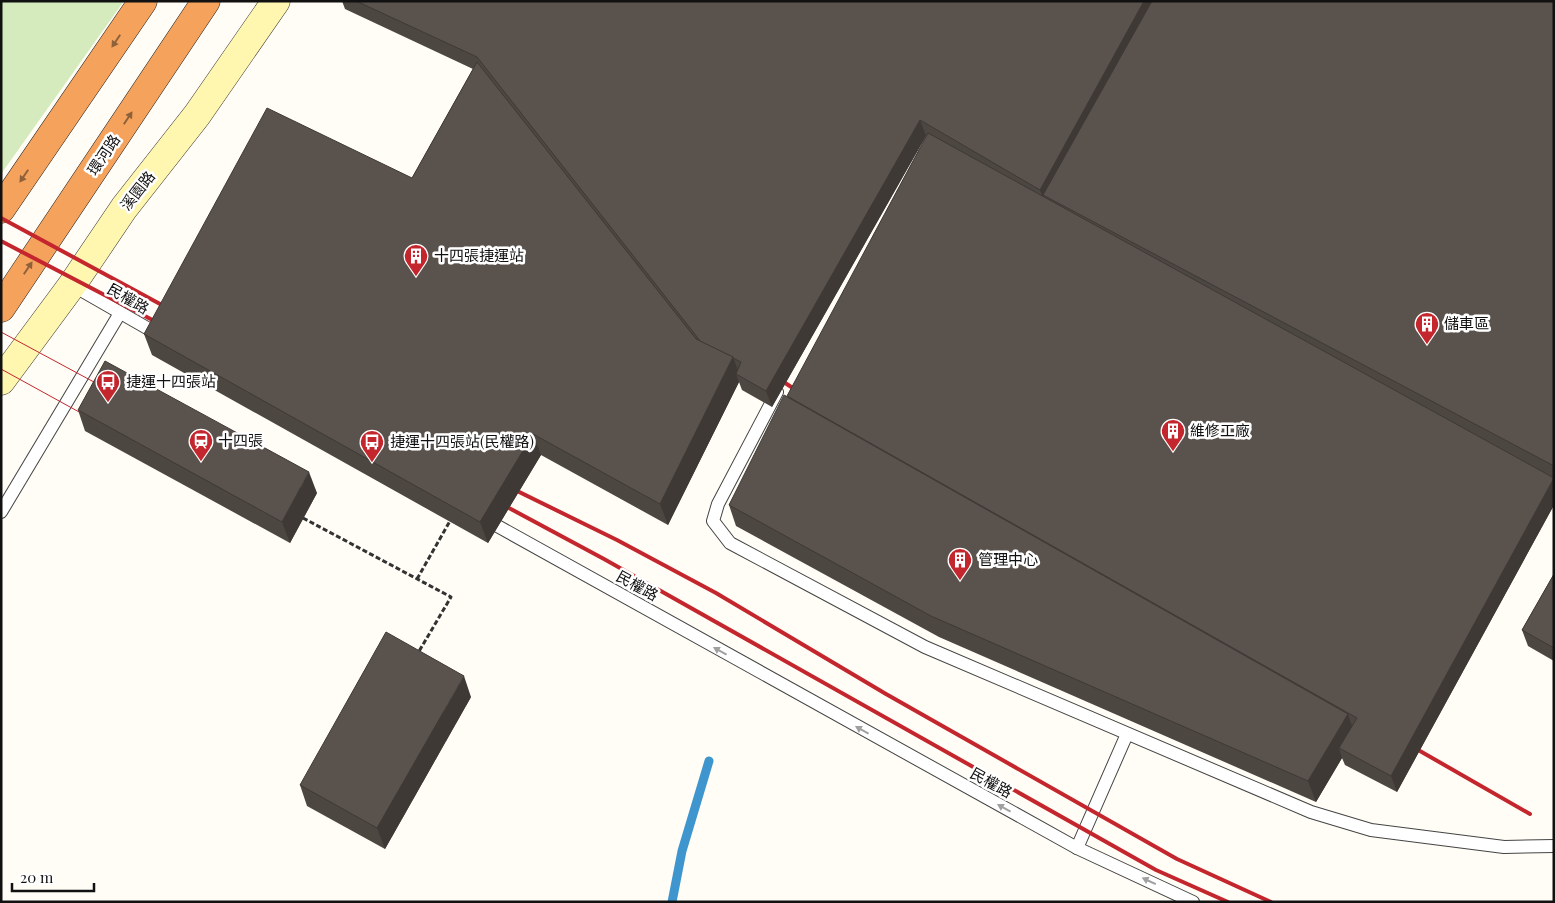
<svg xmlns="http://www.w3.org/2000/svg" width="1555" height="903" font-family="'Playfair Display','Noto Sans TC',serif">
	<style>
		.green { fill: #d5ebbd }
		.lines { fill: none; stroke-linecap: round; stroke-linejoin: round }
		.stream { stroke: #3f96cf; stroke-width: 9 }
		.lane-casing { stroke: #444; stroke-width: 14 }
		.secondary-casing { stroke: #333; stroke-width: 29 }
		.highway-casing { stroke: #222; stroke-width: 29 }
		.path { stroke: #333; stroke-width: 3; stroke-dasharray: 5 2.5; stroke-linecap: butt }
		.lane { stroke: #fff; stroke-width: 12 }
		.secondary { stroke: #fff6b0; stroke-width: 28 }
		.highway { stroke: #f5a25d; stroke-width: 28 }
		.tram { stroke: #c4262e; stroke-width: 1 }
		.rail { stroke: #c4262e; stroke-width: 4 }
		.wall { fill: #4d4742 }
		.shaded-wall { fill: #3f3936 }
		.building { fill: #5a524d; stroke: #3f3936 }
		.oneway { fill: #8e613b }
		.oneway2 { fill: #a0a0a0 }
		.labels { text-anchor: middle; stroke-width: 5; stroke-linejoin: round; paint-order: stroke }
		.street-label { font-size: 15px; fill: #111; stroke: #fff }
		.poi-label { font-size: 15px; fill: #111; stroke: #fff; text-anchor: start }
	</style>
	<rect width="100%" height="100%" fill="#fffdf5"/>
	<polygon class="green" points="1,1 124,1 1,174"/>
	<g class="lines">
		<polyline class="stream" points="672,902 682,851 709,761"/>
		<g class="lane-casing">
			<g id="lane">
				<polyline points="72,285 161,336"/>
				<polyline points="777,392 718,504 713,521 730,543 925,647 1311,812 1371,830 1504,847 1554,846"/>
				<polyline points="1,512 120,313"/>
				<polyline points="483,518 1077,848 1193,902"/>
				<polyline points="1077,848 1127,734"/>
			</g>
		</g>
		<g class="secondary-casing">
			<polyline id="secondary" points="1,381 72,285 124,208 197,115 276,1"/>
		</g>
		<g class="highway-casing">
			<g id="highway">
				<polyline points="1,209 143,1"/>
				<polyline points="1,308 206,1"/>
			</g>
		</g>
		<g class="path">
			<polyline points="303,518 451,597 418,653"/>
			<polyline points="417,579 450,521"/>
		</g>
		<use href="#lane" class="lane"/>
		<use href="#secondary" class="secondary"/>
		<use href="#highway" class="highway"/>
		<g class="tram">
			<polyline points="1,332 105,388"/>
			<polyline points="1,369 90,418"/>
		</g>
		<g class="rail">
			<polyline points="1,218 173,311"/>
			<polyline points="1,241 164,326"/>
			<polyline points="773,375 805,396"/>
			<polyline points="507,486 617,540 716,593 886,694 1177,859 1271,902"/>
			<polyline points="496,501 604,559 1156,870 1228,902"/>
			<polyline points="1406,743 1530,814"/>
		</g>
	</g>
	<g class="wall">
		<polygon points="342,1 1554,1 1554,505 1397,792 1345,765 1342,758 1316,802 939,637 736,526 729,505 788,397 926,137 926,136 772,407 742,390 739,382 668,525 541,455 488,543 152,355 144,334 412,178 473,69 345,9"/>
		<polygon points="78,410 317,493 290,543 85,431"/>
		<polygon points="1554,574 1554,661 1528,646 1522,630"/>
		<polygon points="471,697 385,849 307,806 300,785"/>
	</g>
	<g class="shaded-wall">
		<polygon points="1144,1 1159,1 1043,195 1047,205 1046,207 1040,190"/>
		<polygon points="920,120 926,136 772,407 766,391"/>
		<polygon points="733,357 740,376 736,374 739,382 668,525 660,504"/>
		<polygon points="533,434 541,455 488,543 480,522"/>
		<polygon points="309,472 317,493 290,543 282,522"/>
		<polygon points="1554,478 1554,505 1397,792 1391,776"/>
		<polygon points="464,676 471,697 385,849 377,828"/>
		<polygon points="1348,714 1355,735 1339,748 1342,758 1316,802 1308,781"/>
	</g>
	<g class="building">
		<polygon points="356,1 1144,1 1040,190 920,120 766,391 736,374 741,362 733,358 733,357 701,342 477,57"/>
		<polygon points="1152,1 1554,1 1554,466 1043,195"/>
		<polygon points="477,62 696,339 733,357 660,504 533,434 480,522 144,334 267,108 412,178"/>
		<polygon points="928,133 1554,478 1391,776 1339,748 1357,718 787,396"/>
		<polygon points="105,361 309,472 282,522 78,410"/>
		<polygon points="784,395 1348,714 1308,781 931,616 729,505"/>
		<polygon points="1554,574 1554,648 1522,630"/>
		<polygon points="386,632 464,676 377,828 300,785"/>
	</g>
	<defs><path id="oneway-solid" d="M-6-.8H1V-3.2L6.5 0L1 3.2V.8H-6Z" transform="scale(1.25)"/></defs>
	<g class="oneway">
		<use href="#oneway-solid" transform="translate(116 41) rotate(124)"/>
		<use href="#oneway-solid" transform="translate(128 118) rotate(-56)"/>
		<use href="#oneway-solid" transform="translate(24 176) rotate(124)"/>
		<use href="#oneway-solid" transform="translate(28 268) rotate(-56)"/>
	</g>
	<g class="oneway2">
		<use href="#oneway-solid" transform="translate(720 651) rotate(-151)"/>
		<use href="#oneway-solid" transform="translate(862 730) rotate(-151)"/>
		<use href="#oneway-solid" transform="translate(1004 808) rotate(-151)"/>
		<use href="#oneway-solid" transform="translate(1149 881) rotate(-155)"/>
	</g>
	<defs>
		<g id="building-pin" transform="scale(1.25)"><path d="M0 17L-7.5 6A9.5 9.5 0 1 1 7.5 6Z" fill="#c4262e" stroke="#fff"/><path d="M-4-6H4V6H1V3H-1V6H-4ZM-2.5-4.3h1.7v1.8h-1.7ZM.8-4.3h1.7v1.8H.8ZM-2.5-1h1.7V.8h-1.7ZM.8-1h1.7V.8H.8Z" fill="#fff"/></g>
		<g id="bus-pin" transform="scale(1.25)"><path d="M0 17L-7.5 6A9.5 9.5 0 1 1 7.5 6Z" fill="#c4262e" stroke="#fff"/><path d="M-5-6H5V4H4V6H2V4H-2V6H-4V4H-5ZM-3.5-4V0h7V-4ZM-3.5 1.2v1.5H-2V1.2ZM2 1.2v1.5H3.5V1.2Z" fill="#fff"/></g>
		<g id="station-pin" transform="scale(1.25)"><path d="M0 17L-7.5 6A9.5 9.5 0 1 1 7.5 6Z" fill="#c4262e" stroke="#fff"/><path d="M-3-6H3Q5-6 5-4V2Q5 4 3 4L4.5 6H3L1.5 4h-3L-3 6H-4.5L-3 4Q-5 4-5 2V-4Q-5-6-3-6ZM-3.5-4v3h7v-3ZM-3.5 1v1.5H-2V1ZM2 1v1.5H3.5V1Z" fill="#fff"/></g>
	</defs>
	<g fill-rule="evenodd">
		<use href="#building-pin" x="416" y="256"/>
		<use href="#building-pin" x="1427" y="324"/>
		<use href="#bus-pin" x="108" y="382"/>
		<use href="#building-pin" x="1173" y="431"/>
		<use href="#station-pin" x="201" y="441"/>
		<use href="#bus-pin" x="372" y="442"/>
		<use href="#building-pin" x="960" y="560"/>
	</g>
	<g class="labels">
		<g class="street-label">
			<text transform="translate(104 155) rotate(-56)" y="5">環河路</text>
			<text transform="translate(138 191) rotate(-52)" y="5">溪園路</text>
			<text transform="translate(128 299) rotate(30)" y="5">民權路</text>
			<text transform="translate(637 586) rotate(29)" y="5">民權路</text>
			<text transform="translate(991 783) rotate(29)" y="5">民權路</text>
		</g>
		<g class="poi-label">
			<text x="434" y="261">十四張捷運站</text>
			<text x="1444" y="329">儲車區</text>
			<text x="126" y="387">捷運十四張站</text>
			<text x="1190" y="436">維修工廠</text>
			<text x="218" y="446">十四張</text>
			<text x="390" y="447">捷運十四張站(民權路)</text>
			<text x="978" y="565">管理中心</text>
		</g>
	</g>
	<rect width="1555" height="903" fill="none" stroke="#111111" stroke-width="5"/>
	<path d="M12 883v8h82v-8" fill="none" stroke="#111111" stroke-width="2.5"/>
	<text x="20" y="883" font-size="15" fill="#111111" stroke="#ffffff" stroke-width="4" paint-order="stroke">20 m</text>
</svg>
